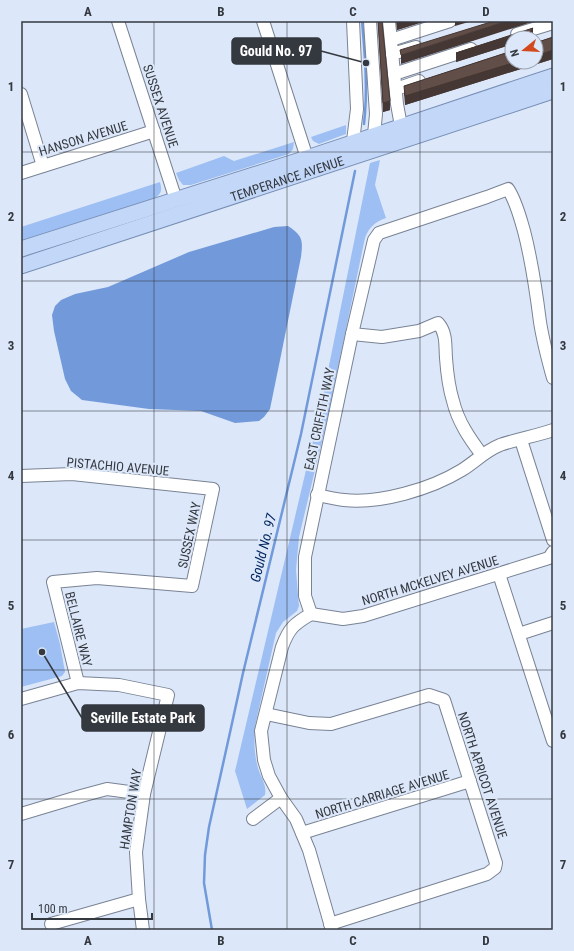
<svg xmlns="http://www.w3.org/2000/svg" width="574" height="951" font-family="'Roboto Condensed',sans-serif">
	<style>
		.green { fill: #9ebff3 }
		.water { fill: #729ada }
		.lines { fill: none; stroke-linecap: round; stroke-linejoin: round }
		.stream { stroke: #729ada; stroke-width: 2.5 }
		.minor-casing { stroke: #798394; stroke-width: 14 }
		.major-casing { stroke: #778eb4; stroke-width: 17 }
		.minor { stroke: #fff; stroke-width: 12 }
		.major { stroke: #c3d7f8; stroke-width: 15 }
		.wall { fill: #54433f }
		.shaded-wall { fill: #453733 }
		.building { fill: #624e49; stroke: #453733 }
		.grid { fill: none; stroke: #34383f; stroke-width: 1; stroke-opacity: 0.55 }
		.labels { text-anchor: middle; stroke-width: 4; stroke-linejoin: round; paint-order: stroke }
		.street-label { font-size: 13px; fill: #34383f; stroke: #dce8fa }
		.water-label { font-size: 14px; font-style: italic; fill: #01255d; stroke: #dce8fa }
		.leader { fill: none; stroke: #34383f; stroke-width: 1.5 }
		.callout-dot { fill: #34383f; stroke: #dce8fa; stroke-width: 1.5 }
		.callout { fill: #34383f; stroke: #34383f; stroke-width: 1.5 }
		.callout-label { font-size: 14px; text-anchor: middle; font-weight: bold; fill: #fff }
		.neatline { fill: none; stroke: #34383f; stroke-width: 1.5 }
		.grid-label { font-size: 13px; text-anchor: middle; font-weight: bold; fill: #34383f }
	</style>
	<rect width="100%" height="100%" fill="#dce8fa"/>
	<g class="green">
		<polygon points="346,125 346,134 319,144 313,141 311,137"/>
		<polygon points="294,142 293,149 289,154 191,185 183,185 179,180 176,173 224,156 234,161"/>
		<path d="M380,160L375,185L386,218C375,222 369,227 365,238L327,420L299,537L296,570L299,606L297,611L283,622L276,633L255,726C254,740 254,754 258,768C261,778 267,785 265,795L247,809L235,771L319,415L370,163Z"/>
		<path d="M160,182C162,190 162,193 155,198L21,241V227Z"/>
		<polygon points="54,622 60,644 65,672 62,676 21,687 21,629"/>
	</g>
	<path class="water" d="M288,226C303,236 303,240 301,257L270,409L264,417L259,421L235,423L201,411L149,409L82,400L71,391L65,379L54,331L52,315L55,306L61,300L75,294L108,287L189,252L274,227Z"/>
	<g class="lines">
		<g class="stream">
			<path d="M362,21C365,56 368,89 364,124"/>
			<polyline points="212,930 204,883 205,855 209,827 229,737 243,673 301,434 355,171"/>
		</g>
		<g class="minor-casing">
			<g id="minor">
				<polyline points="118,21 176,200"/>
				<polyline points="263,21 307,158"/>
				<polyline points="353,21 357,109 353,141"/>
				<polyline points="370,21 376,114 374,135"/>
				<polyline points="389,21 397,104 401,126"/>
				<polyline points="517,34 553,23"/>
				<polyline points="391,40 450,21"/>
				<polyline points="392,54 416,47"/>
				<polyline points="394,74 471,49"/>
				<polyline points="396,89 419,81"/>
				<polyline points="21,94 43,166"/>
				<polyline points="21,173 154,131"/>
				<path d="M352,334L382,337L419,331L438,323C447,333 445,346 446,358C447,372 449,388 453,401C458,422 470,439 482,455"/>
				<polyline points="521,440 553,540"/>
				<polyline points="21,476 72,474 213,489 192,586 97,578 53,582 78,683"/>
				<path d="M317,495C326,497 335,499 344,500C380,504 431,489 462,470C475,462 485,451 500,445C517,439 536,436 553,430"/>
				<polyline points="499,574 553,741"/>
				<path d="M311,614L305,596V557L352,334L374,240L379,233L487,197L508,189C516,201 520,217 524,231C532,262 536,290 540,322C543,341 548,360 553,378"/>
				<path d="M311,614C294,624 289,628 282,647L261,731L264,760L269,776L281,798L296,819L309,850L332,930"/>
				<polyline points="311,614 343,619 363,616 549,558 553,552"/>
				<polyline points="519,634 553,623"/>
				<polyline points="21,699 78,683 119,685 168,695 144,794 136,852 139,899 143,930"/>
				<polyline points="266,714 309,723 331,724 429,695 444,700 496,863 495,868 487,874 330,924"/>
				<polyline points="21,814 81,796 107,789 144,794"/>
				<polyline points="253,819 281,798"/>
				<polyline points="302,833 470,781"/>
				<polyline points="51,924 139,899"/>
			</g>
		</g>
		<g class="major-casing">
			<g id="major">
				<polyline points="21,249 307,158 553,76"/>
				<path id="s1" d="M21,266L553,91"/>
			</g>
		</g>
		<use href="#minor" class="minor"/>
		<use href="#major" class="major"/>
	</g>
	<g class="wall">
		<polygon points="378,21 382,21 390,110 383,112"/>
		<polygon points="396,21 426,21 397,30"/>
		<polygon points="533,28 532,38 512,38 512,45 510,45 456,62 456,53"/>
		<polygon points="553,37 553,59 405,105 404,94 404,86"/>
	</g>
	<g class="shaded-wall">
		<polygon points="397,21 426,21 397,30"/>
		<polygon points="455,21 472,21 455,26"/>
		<polygon points="507,21 535,21 401,64 401,55"/>
		<polygon points="533,28 533,37 532,38 529,38 529,33"/>
		<polygon points="510,36 510,45 456,62 456,53"/>
		<polygon points="553,50 553,59 405,105 405,96 516,62 536,62 536,56"/>
		<polygon points="390,101 390,110 383,112 383,103"/>
	</g>
	<g class="building">
		<polygon points="378,21 382,21 390,101 383,103"/>
		<polygon points="494,21 507,21 401,55 400,50"/>
		<polygon points="533,28 529,33 529,38 517,38 517,37 510,36 456,53"/>
		<polygon points="553,37 553,50 536,56 536,42 538,42"/>
		<polygon points="512,51 512,62 516,62 405,96 404,86"/>
	</g>
	<path class="grid" d="M154,21V930M287,21V930M420,21V930M21,152H553M21,281H553M21,411H553M21,540H553M21,670H553M21,799H553"/>
	<g class="labels">
		<g class="street-label">
			<text transform="translate(161 106) rotate(72)" y="5">SUSSEX AVENUE</text>
			<text transform="translate(83 138) rotate(-17)" y="5">HANSON AVENUE</text>
			<text dy="5" stroke="none"><textPath href="#s1" startOffset="280">TEMPERANCE AVENUE</textPath></text>
			<text transform="translate(319 419) rotate(-78)" y="5">EAST CRIFFITH WAY</text>
			<text transform="translate(118 466) rotate(5)" y="5">PISTACHIO AVENUE</text>
			<text transform="translate(189 535) rotate(-78)" y="5">SUSSEX WAY</text>
			<text transform="translate(430 580) rotate(-17)" y="5">NORTH MCKELVEY AVENUE</text>
			<text transform="translate(79 629) rotate(76)" y="5">BELLAIRE WAY</text>
			<text transform="translate(483 775) rotate(72)" y="5">NORTH APRICOT AVENUE</text>
			<text transform="translate(382 794) rotate(-17)" y="5">NORTH CARRIAGE AVENUE</text>
			<text transform="translate(130 809) rotate(-81)" y="5">HAMPTON WAY</text>
		</g>
		<g class="water-label">
			<text transform="translate(263 548) rotate(-76)" y="5">Gould No. 97</text>
		</g>
	</g>
	<path class="leader" d="M366 63L321 51M42 652L82 718"/>
	<g class="callout-dot">
		<circle cx="366" cy="63" r="4"/>
		<circle cx="42" cy="652" r="4"/>
	</g>
	<g class="callout">
		<rect x="232" y="38" width="89" height="26" rx="4"/>
		<rect x="82" y="705" width="122" height="26" rx="4"/>
	</g>
	<g class="callout-label">
		<text x="276" y="56">Gould No. 97</text>
		<text x="143" y="723">Seville Estate Park</text>
	</g>
	<rect width="574" height="951" fill="none" stroke="#dce8fa" stroke-width="44"/>
	<g transform="translate(524 50) rotate(252)"><circle r="19" fill="#dce8fa" stroke="#99a2af"/>
	<path d="M0-3L7 15L0 10L-7 15Z" fill="#d1491c"/>
	<text y="-6" font-size="11" font-weight="bold" text-anchor="middle" fill="#34383f">N</text>
	</g>
	<path d="M32 913v6h120v-6" fill="none" stroke="#34383f" stroke-width="2"/>
	<text x="38" y="913" font-size="12" fill="#34383f" stroke="#dce8fa" stroke-width="3" paint-order="stroke">100 m</text>
	<rect x="22" y="22" width="530" height="907" class="neatline"/>
	<g class="grid-label">
		<text x="88" y="16">A</text>
		<text x="221" y="16">B</text>
		<text x="353" y="16">C</text>
		<text x="486" y="16">D</text>
		<text x="11" y="91">1</text>
		<text x="563" y="91">1</text>
		<text x="11" y="221">2</text>
		<text x="563" y="221">2</text>
		<text x="11" y="350">3</text>
		<text x="563" y="350">3</text>
		<text x="11" y="480">4</text>
		<text x="563" y="480">4</text>
		<text x="11" y="610">5</text>
		<text x="563" y="610">5</text>
		<text x="11" y="739">6</text>
		<text x="563" y="739">6</text>
		<text x="11" y="869">7</text>
		<text x="563" y="869">7</text>
		<text x="88" y="945">A</text>
		<text x="221" y="945">B</text>
		<text x="353" y="945">C</text>
		<text x="486" y="945">D</text>
	</g>
</svg>
